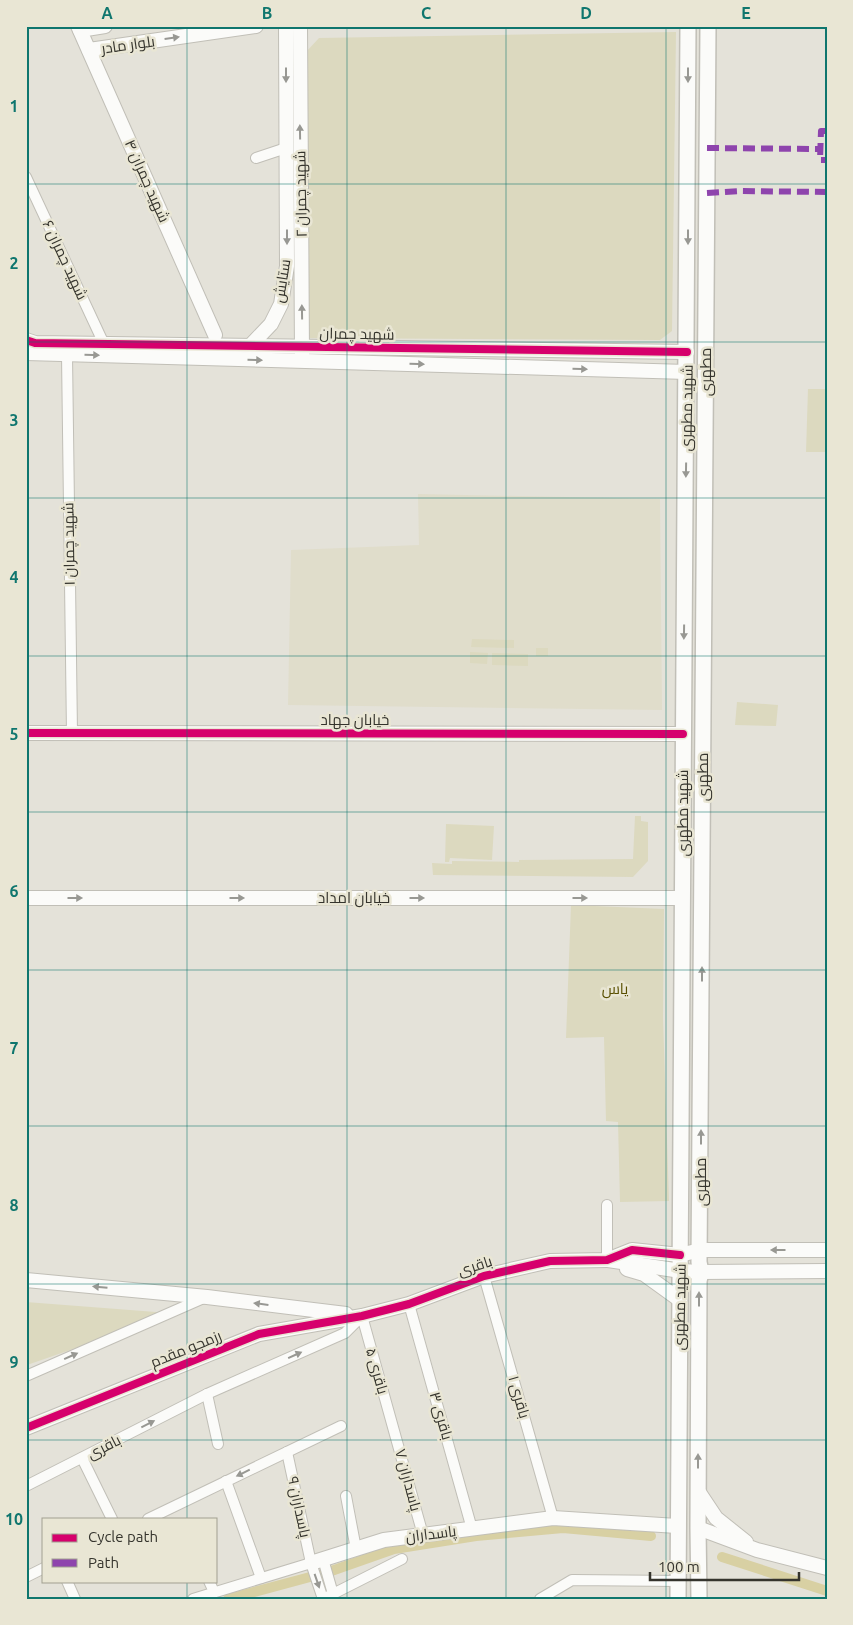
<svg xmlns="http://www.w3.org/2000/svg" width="853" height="1625" font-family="Ubuntu,Cairo,sans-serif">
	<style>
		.built { fill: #e0ddcb }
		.green { fill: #dcd9bf }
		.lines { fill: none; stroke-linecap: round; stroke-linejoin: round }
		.canal { stroke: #d8d0a3; stroke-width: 10 }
		.street-casing { stroke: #c1bfb7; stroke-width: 12 }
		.secondary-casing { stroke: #c1bfb7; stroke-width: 16 }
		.primary-casing { stroke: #c1bfb7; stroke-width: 18 }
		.street { stroke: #fbfbf9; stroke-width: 10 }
		.secondary { stroke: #fbfbf9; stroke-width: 14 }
		.primary { stroke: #fbfbf9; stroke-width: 15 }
		.quiet { stroke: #8e44ad; stroke-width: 6; stroke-dasharray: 12 6; stroke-linecap: butt }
		.cycleway-casing { stroke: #e9e6d4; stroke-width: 11 }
		.cycleway { stroke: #d6006c; stroke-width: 8 }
		.oneway { fill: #989893 }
		.grid { fill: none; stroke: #0f766e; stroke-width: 1; stroke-opacity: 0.55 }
		.labels { text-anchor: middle; stroke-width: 5; stroke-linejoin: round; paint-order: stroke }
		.street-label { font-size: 15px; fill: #35342d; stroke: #e9e6d4 }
		.park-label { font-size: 15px; fill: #594f00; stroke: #e9e6d4 }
		.neatline { fill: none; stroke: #0f766e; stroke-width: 2 }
		.grid-label { font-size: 16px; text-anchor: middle; font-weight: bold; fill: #0f766e }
	</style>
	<rect width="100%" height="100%" fill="#e4e2d9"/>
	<polygon class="built" points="418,494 660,499 662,710 288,705 291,550 419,545"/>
	<g class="green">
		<polygon points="676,32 672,331 660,340 308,338 306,52 319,38"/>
		<polygon points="808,389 827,389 827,452 806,452"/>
		<polygon points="472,639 514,640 514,648 471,647"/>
		<rect x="536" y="648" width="12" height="8"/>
		<polygon points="470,652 488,653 487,664 470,663"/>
		<polygon points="492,653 528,654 528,666 492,665"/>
		<polygon points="737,702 778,705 776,726 735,725"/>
		<polygon points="635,816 641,816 641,821 648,822 648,861 633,877 433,875 432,863 452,864 452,861 519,862 519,860 633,859"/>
		<polygon points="446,824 494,826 492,860 450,858 449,862 445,862"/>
		<polygon points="571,905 664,909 663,1018 669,1201 620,1202 618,1122 606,1121 604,1037 566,1038"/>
		<polygon points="26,1302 156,1312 174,1314 27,1365"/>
	</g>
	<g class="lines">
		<g class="canal">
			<polyline points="722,1557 827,1591"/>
			<polyline points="320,1575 394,1549 476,1536 563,1528 651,1536"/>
			<polyline points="228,1599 310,1577"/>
		</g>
		<g class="street-casing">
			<g id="street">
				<polyline points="256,158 286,148"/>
				<polyline points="26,177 104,344"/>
				<polyline points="67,355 72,733"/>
				<polyline points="607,1205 607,1260"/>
				<polyline points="484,1276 553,1518"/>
				<polyline points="409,1304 472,1529"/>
				<polyline points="26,1376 206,1297"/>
				<polyline points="207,1394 218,1444"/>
				<polyline points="287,1452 311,1563 323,1599"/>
				<polyline points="82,1458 112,1519"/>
				<polyline points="226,1481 261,1578"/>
				<polyline points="26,1486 207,1394 345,1333 362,1316 423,1535"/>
				<polyline points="346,1496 356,1549"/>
				<polyline points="148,1519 341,1426"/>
				<polyline points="323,1559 333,1594"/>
				<polyline points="26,1577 44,1568"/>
				<polyline points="67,1581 75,1599"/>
				<polyline points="209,1581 214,1592"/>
				<polyline points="193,1599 311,1563"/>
				<polyline points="323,1599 402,1559"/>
				<polyline points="540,1599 572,1580 678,1581"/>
			</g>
		</g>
		<g class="secondary-casing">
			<g id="secondary">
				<polyline points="78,26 215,335"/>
				<polyline points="300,26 302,355"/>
				<polyline points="80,30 105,26"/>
				<polyline points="89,50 256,26"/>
				<polyline points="26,340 35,343 687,352"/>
				<polyline points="250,346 271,324 281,304 287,266 286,26"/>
				<polyline points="26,353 687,372"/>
				<polyline points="26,733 683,734"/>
				<polyline points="26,898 682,898"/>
				<polyline points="608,1260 681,1271 701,1272 827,1271"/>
				<polyline points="627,1269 644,1274 680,1300"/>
				<polyline points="26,1280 207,1297 346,1314"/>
				<polyline points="26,1428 259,1334 362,1316 409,1304 484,1276 550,1261 607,1260 632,1250 680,1255 700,1250 827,1250"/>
				<polyline points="698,1491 716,1518 746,1542"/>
				<polyline points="698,1528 757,1550 827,1568"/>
				<polyline points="311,1563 384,1540 553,1518 677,1526"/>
			</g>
		</g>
		<g class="primary-casing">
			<g id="primary">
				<polyline points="678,1599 688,26"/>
				<polyline points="699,1599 698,1528 699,1281 701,1272 699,1262 708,26"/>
			</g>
		</g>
		<use href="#street" class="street"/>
		<use href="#secondary" class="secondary"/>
		<use href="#primary" class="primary"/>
		<g class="quiet">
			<polyline points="827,131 821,131 820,160 827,160"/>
			<polyline points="707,148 820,149"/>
			<polyline points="707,193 740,191 827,192"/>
		</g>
		<g class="cycleway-casing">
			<g id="cycleway">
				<polyline points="26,340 35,343 687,352"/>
				<polyline points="26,733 683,734"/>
				<polyline points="26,1428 259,1334 362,1316 409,1304 484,1276 550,1261 607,1260 632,1250 680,1255"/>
			</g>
		</g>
		<use href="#cycleway" class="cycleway"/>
	</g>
	<defs><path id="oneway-solid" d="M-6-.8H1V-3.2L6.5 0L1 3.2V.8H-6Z" transform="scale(1.25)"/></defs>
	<g class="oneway">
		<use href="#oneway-solid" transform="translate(172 38) rotate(-8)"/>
		<use href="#oneway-solid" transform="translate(286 75) rotate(90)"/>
		<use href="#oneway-solid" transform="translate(688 75) rotate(90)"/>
		<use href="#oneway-solid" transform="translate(300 132) rotate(-91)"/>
		<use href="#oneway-solid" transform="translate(287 237) rotate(90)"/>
		<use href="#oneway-solid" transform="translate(688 237) rotate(90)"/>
		<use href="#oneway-solid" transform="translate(302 312) rotate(-91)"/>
		<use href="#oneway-solid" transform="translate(92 355) rotate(2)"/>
		<use href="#oneway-solid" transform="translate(255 360) rotate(2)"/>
		<use href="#oneway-solid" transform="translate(417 364) rotate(2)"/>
		<use href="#oneway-solid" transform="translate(580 369) rotate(2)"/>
		<use href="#oneway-solid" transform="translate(686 470) rotate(91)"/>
		<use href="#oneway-solid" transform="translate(684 632) rotate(91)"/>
		<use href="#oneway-solid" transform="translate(75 898)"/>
		<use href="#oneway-solid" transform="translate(237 898)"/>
		<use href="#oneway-solid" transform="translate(417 898)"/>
		<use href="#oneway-solid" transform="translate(580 898)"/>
		<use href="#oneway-solid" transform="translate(702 974) rotate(-90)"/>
		<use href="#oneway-solid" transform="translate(701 1137) rotate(-90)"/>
		<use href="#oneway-solid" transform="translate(778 1250) rotate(-180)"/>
		<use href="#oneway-solid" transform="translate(100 1287) rotate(-175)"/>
		<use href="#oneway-solid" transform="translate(699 1299) rotate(-90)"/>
		<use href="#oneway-solid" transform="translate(261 1304) rotate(-173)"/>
		<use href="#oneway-solid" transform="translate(295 1355) rotate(-24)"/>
		<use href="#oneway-solid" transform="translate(71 1356) rotate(-24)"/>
		<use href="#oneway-solid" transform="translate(148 1424) rotate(-27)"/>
		<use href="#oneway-solid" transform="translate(698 1461) rotate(-90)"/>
		<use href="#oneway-solid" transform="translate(243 1473) rotate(154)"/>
		<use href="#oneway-solid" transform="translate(317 1581) rotate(71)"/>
	</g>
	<path class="grid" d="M187,26V1519M347,26V1599M506,26V1599M666,26V1599M26,184H827M26,342H827M26,498H827M26,656H827M26,812H827M26,970H827M26,1126H827M26,1284H827M26,1440H827M187,1581V1599"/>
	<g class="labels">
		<g class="street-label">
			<text transform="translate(128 45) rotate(-8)" y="5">بلوار مادر</text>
			<text transform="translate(147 181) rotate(66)" y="5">شهید چمران ۴</text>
			<text transform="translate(301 194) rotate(-91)" y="5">شهید چمران ۲</text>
			<text transform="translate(65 260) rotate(65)" y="5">شهید چمران ۶</text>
			<text transform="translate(282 281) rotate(-81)" y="5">ستایش</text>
			<text transform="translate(357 334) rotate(1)" y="5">شهید چمران</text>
			<text transform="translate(706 372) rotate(-90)" y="5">مطهری</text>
			<text transform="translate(687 408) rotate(-89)" y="5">شهید مطهری</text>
			<text transform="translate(69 544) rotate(-91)" y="5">شهید چمران ۱</text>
			<text x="355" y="725">خیابان جهاد</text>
			<text transform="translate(703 777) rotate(-90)" y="5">مطهری</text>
			<text transform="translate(683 813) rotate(-90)" y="5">شهید مطهری</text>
			<text x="354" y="903">خیابان امداد</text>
			<text transform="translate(701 1182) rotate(-90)" y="5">مطهری</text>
			<text transform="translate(475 1266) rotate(-18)" y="5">باقری</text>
			<text transform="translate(680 1307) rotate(-89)" y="5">شهید مطهری</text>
			<text transform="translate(186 1349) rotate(-22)" y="5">رزمجو مقدم</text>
			<text transform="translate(377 1371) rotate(74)" y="5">باقری ۵</text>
			<text transform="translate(519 1397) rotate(74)" y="5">باقری ۱</text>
			<text transform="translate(441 1416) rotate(74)" y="5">باقری ۳</text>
			<text transform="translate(104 1447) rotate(-27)" y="5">باقری</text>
			<text transform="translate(408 1480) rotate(75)" y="5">پاسداران ۷</text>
			<text transform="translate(299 1507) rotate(78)" y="5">پاسداران ۹</text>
			<text transform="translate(431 1534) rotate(-7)" y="5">پاسداران</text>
		</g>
		<g class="park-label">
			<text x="615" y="994">یاس</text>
		</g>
	</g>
	<rect width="853" height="1625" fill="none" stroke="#e9e6d4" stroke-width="55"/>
	<rect x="42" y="1518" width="175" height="65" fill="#e9e6d4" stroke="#a19f91"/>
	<rect x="52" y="1534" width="25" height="8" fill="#d6006c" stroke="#a19f91"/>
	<text x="88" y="1542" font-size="15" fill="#35342d">Cycle path</text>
	<rect x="52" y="1559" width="25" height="8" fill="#8e44ad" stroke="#a19f91"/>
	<text x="88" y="1568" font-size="15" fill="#35342d">Path</text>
	<path d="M650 1572v8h149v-8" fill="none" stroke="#35342d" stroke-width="2.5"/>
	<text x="658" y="1572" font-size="15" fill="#35342d" stroke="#e9e6d4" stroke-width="4" paint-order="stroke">100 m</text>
	<rect x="28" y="28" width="798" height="1570" class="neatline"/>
	<g class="grid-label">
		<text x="107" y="19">A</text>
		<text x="267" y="19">B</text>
		<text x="426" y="19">C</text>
		<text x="586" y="19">D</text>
		<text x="746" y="19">E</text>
		<text x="14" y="112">1</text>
		<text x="14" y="269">2</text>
		<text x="14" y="426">3</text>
		<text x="14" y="583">4</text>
		<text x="14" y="740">5</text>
		<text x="14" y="897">6</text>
		<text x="14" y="1054">7</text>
		<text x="14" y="1211">8</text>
		<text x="14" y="1368">9</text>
		<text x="14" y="1525">10</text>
	</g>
</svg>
